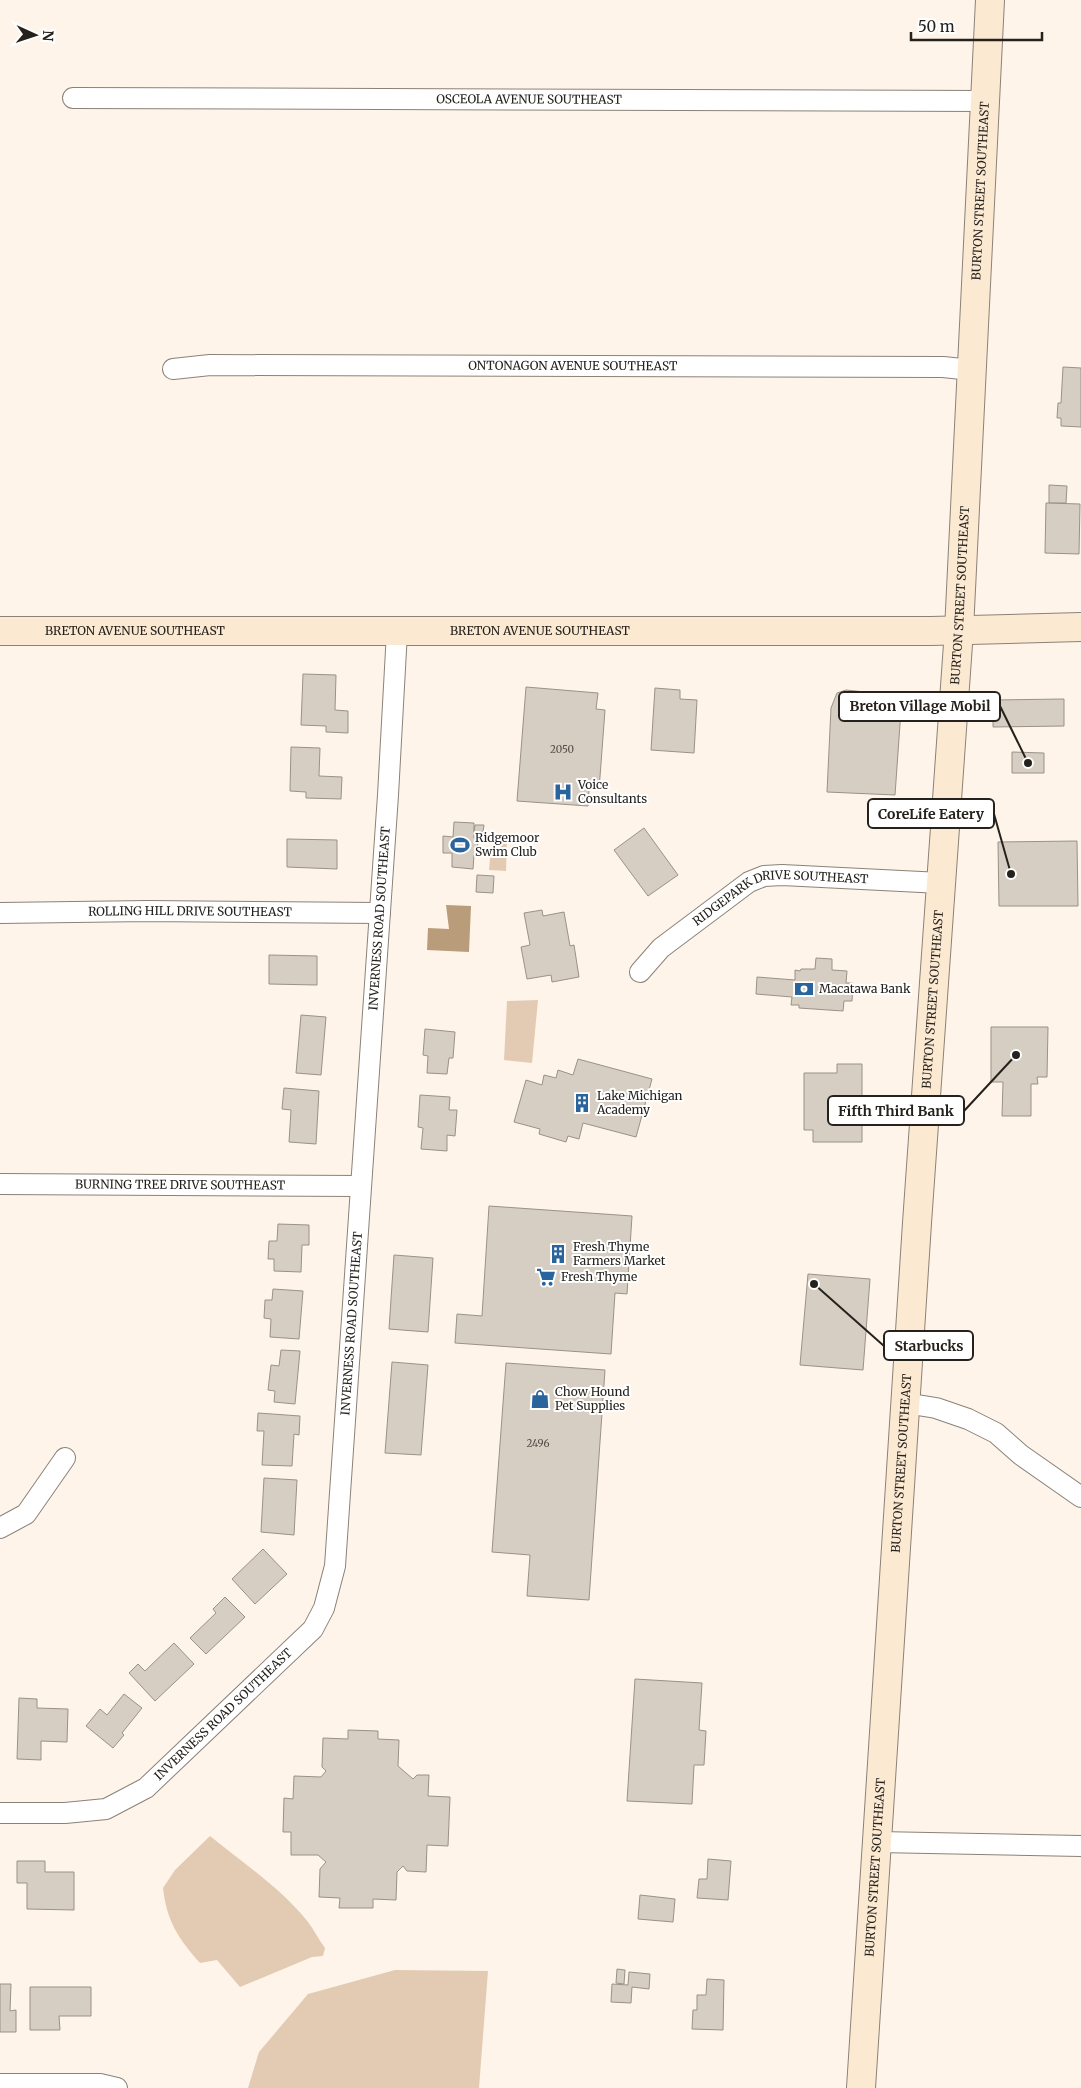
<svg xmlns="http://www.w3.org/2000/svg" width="1081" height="2088" font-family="Merriweather,serif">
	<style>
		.green { fill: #e2cbb2 }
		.water { fill: #b99c7a }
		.building { fill: #d7cec3; stroke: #9a9187 }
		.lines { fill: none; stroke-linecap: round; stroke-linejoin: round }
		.minor-casing { stroke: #8a8278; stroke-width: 22 }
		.secondary-casing { stroke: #8a8278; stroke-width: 30 }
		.minor { stroke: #fff; stroke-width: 20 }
		.secondary { stroke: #fce9d2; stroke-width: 28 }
		.labels { text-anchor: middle; stroke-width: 4; stroke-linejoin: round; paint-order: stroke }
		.number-label { font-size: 10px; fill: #524d47 }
		.street-label { font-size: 12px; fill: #25221e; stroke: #fff }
		.poi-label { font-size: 12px; fill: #25221e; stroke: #fff; text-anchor: start }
		.leader { fill: none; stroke: #25221e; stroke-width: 2 }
		.callout-dot { fill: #25221e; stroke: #fff; stroke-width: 2 }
		.callout { fill: #fff; stroke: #25221e; stroke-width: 2 }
		.callout-label { font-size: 14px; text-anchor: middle; font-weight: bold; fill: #25221e }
	</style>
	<rect width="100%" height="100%" fill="#fef4e9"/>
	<g class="green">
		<polygon points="500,839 507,840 506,871 489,870 491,848 500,847"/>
		<polygon points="538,1000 532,1063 504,1060 507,1001"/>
		<path d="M210,1836C243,1863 281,1888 308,1922C314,1930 319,1940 325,1948L323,1956L312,1957L240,1987L217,1960L200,1963C178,1938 167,1922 163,1888L175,1870Z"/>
		<polygon points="395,1970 488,1971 479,2088 248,2088 259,2052 308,1994"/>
	</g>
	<polygon class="water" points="446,905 471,906 469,952 427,950 428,928 449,929"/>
	<g class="building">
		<polygon points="1063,367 1081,368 1081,427 1061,426 1061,418 1057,418 1058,403 1061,403"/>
		<polygon points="1049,485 1067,486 1066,503 1049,503"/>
		<polygon points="1046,503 1080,504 1079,554 1045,553"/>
		<polygon points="303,674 336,675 335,710 348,711 348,733 326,732 326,726 301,725"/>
		<polygon points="526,687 598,693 596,709 605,710 599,790 589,789 588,806 517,801"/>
		<polygon points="655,688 680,690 680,699 697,700 694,753 651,750"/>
		<polygon points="846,690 902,696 895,795 827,792 831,708 837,693"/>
		<polygon points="1064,699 1064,726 993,727 993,700"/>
		<polygon points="291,747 320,748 319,776 342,777 341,799 306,798 306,792 290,791"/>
		<polygon points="1012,752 1044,753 1044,773 1012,773"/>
		<polygon points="454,822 474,823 474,838 478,838 477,855 474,855 473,869 452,867 452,853 443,853 443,836 453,837"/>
		<polygon points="475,825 484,825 483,832 474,832"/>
		<polygon points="644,828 678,875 648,896 614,850"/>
		<polygon points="287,839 337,840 337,869 287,867"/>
		<polygon points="1077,841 1078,906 999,906 998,842"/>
		<polygon points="477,875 494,876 493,893 476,892"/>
		<polygon points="542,910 543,916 564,912 570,946 574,945 579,977 552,982 551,975 527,979 521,947 530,945 524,913"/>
		<polygon points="269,955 317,956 317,985 269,984"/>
		<polygon points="816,958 832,959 832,970 847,971 846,983 853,983 852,1001 844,1001 843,1011 799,1008 799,1005 791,1005 792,997 756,994 757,977 795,980 795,970 800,971 801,969 815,969"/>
		<polygon points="301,1015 326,1017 321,1075 296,1073"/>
		<polygon points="991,1027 1048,1027 1047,1077 1037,1077 1038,1084 1031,1084 1031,1116 1002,1116 1003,1082 991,1082"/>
		<polygon points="425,1029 455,1032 453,1058 449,1058 447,1074 427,1073 428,1056 423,1055"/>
		<polygon points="578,1059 652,1079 636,1137 583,1123 579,1139 568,1136 566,1142 539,1134 540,1129 514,1122 526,1080 542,1085 544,1075 556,1078 558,1070 573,1075"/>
		<polygon points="837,1064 862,1064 862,1142 813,1142 813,1130 804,1130 804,1073 837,1073"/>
		<polygon points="284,1088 319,1091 316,1144 289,1142 291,1110 282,1109"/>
		<polygon points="420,1095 450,1097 449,1110 457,1110 455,1136 447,1135 447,1151 421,1149 423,1128 418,1127"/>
		<polygon points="489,1206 632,1216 627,1294 615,1293 611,1354 455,1343 457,1314 482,1316"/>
		<polygon points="278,1224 309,1225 309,1245 302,1245 301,1272 274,1271 274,1259 268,1259 269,1241 277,1241"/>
		<polygon points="394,1255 433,1258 428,1332 389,1329"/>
		<polygon points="808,1274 870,1279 863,1370 800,1365"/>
		<polygon points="273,1289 303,1291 299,1339 270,1337 271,1319 264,1318 265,1300 272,1300"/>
		<polygon points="281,1350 300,1351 295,1404 274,1402 275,1391 268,1390 271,1365 279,1366"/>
		<polygon points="392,1362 428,1365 421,1455 385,1453"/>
		<polygon points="506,1363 605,1370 589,1600 527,1596 530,1555 492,1552"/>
		<polygon points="258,1413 300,1416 299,1435 294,1434 292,1466 262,1465 264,1431 257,1431"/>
		<polygon points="264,1478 297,1480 294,1535 261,1532"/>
		<polygon points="263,1549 287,1574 255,1604 232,1579"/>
		<polygon points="225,1597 245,1617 206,1654 190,1638 216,1613 213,1609"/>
		<polygon points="174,1643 194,1664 155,1701 129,1673 138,1664 145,1671"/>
		<polygon points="635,1679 702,1683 699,1730 706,1731 704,1765 694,1765 692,1804 627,1801"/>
		<polygon points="124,1694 142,1708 122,1733 124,1735 113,1748 86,1726 100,1709 107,1715"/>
		<polygon points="19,1698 37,1699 37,1708 68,1709 67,1742 41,1741 41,1760 17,1759"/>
		<polygon points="348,1730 378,1731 378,1739 399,1740 398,1766 413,1779 417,1775 429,1775 428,1796 450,1797 448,1846 427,1845 426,1872 407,1871 403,1866 397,1872 396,1900 373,1899 373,1908 339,1908 340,1898 319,1897 320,1869 326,1862 318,1855 291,1855 291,1832 283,1832 284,1798 293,1799 294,1776 321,1777 326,1771 322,1767 323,1738 348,1739"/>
		<polygon points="708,1859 731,1861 728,1900 697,1898 699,1879 707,1879"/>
		<polygon points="17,1861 45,1861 45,1872 74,1872 74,1910 27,1909 27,1883 17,1883"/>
		<polygon points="640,1895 675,1899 673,1922 638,1919"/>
		<polygon points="617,1969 625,1970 624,1984 616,1983"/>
		<polygon points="629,1972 650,1974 649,1989 632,1987 631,2003 611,2002 612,1984 628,1985"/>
		<polygon points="707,1979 724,1980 723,2030 692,2029 693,2010 697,2010 697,1995 706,1995"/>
		<polygon points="0,1984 11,1984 10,2011 16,2010 16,2032 0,2032"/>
		<polygon points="30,1987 91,1987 91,2016 59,2016 60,2030 30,2030"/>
	</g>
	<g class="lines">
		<g class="minor-casing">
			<g id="minor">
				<path id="s1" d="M73,98L985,101"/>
				<path id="s2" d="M173,369L210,365L943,367L972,370"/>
				<path id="s3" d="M0,913L148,911L380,913"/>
				<path id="s4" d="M640,972L661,948L749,882L764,876L782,875L941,883"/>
				<path id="s5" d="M0,1184L360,1186"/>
				<polyline points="905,1403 936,1408 968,1419 996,1433 1021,1455 1081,1497"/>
				<polyline points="0,1528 26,1514 65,1458"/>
				<path id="s6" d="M0,1813H65L106,1809L146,1788L313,1629L324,1608L335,1566L388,795L397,632"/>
				<polyline points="878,1842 1081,1846"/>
				<polyline points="0,2084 100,2084 117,2088"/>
			</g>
		</g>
		<g class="secondary-casing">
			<g id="secondary">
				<path id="s7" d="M0,631H931L1081,627"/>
				<path id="s8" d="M861,2088L917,1223L959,630L990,0"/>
			</g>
		</g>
		<use href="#minor" class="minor"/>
		<use href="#secondary" class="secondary"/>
	</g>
	<defs>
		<g id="hospital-bare" transform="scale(1.5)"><path d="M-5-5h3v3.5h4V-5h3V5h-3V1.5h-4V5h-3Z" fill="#2a649c" stroke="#fff" stroke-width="2.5" paint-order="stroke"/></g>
		<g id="stadium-bare" transform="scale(1.5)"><path d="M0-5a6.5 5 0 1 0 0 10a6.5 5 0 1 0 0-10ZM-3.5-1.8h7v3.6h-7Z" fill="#2a649c" stroke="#fff" stroke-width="2.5" paint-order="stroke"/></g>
		<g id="bank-bare" transform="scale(1.5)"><path d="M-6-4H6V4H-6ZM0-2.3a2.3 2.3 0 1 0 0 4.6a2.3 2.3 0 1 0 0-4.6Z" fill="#2a649c" stroke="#fff" stroke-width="2.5" paint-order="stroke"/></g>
		<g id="building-bare" transform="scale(1.5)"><path d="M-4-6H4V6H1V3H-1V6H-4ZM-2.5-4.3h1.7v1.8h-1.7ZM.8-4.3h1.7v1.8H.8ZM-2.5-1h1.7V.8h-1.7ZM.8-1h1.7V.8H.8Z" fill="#2a649c" stroke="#fff" stroke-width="2.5" paint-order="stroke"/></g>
		<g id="supermarket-bare" transform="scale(1.5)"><path d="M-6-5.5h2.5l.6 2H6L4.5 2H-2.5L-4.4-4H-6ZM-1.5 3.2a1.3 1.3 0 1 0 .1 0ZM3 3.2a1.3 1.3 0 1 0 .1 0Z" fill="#2a649c" stroke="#fff" stroke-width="2.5" paint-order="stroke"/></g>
		<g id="shop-bare" transform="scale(1.5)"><path d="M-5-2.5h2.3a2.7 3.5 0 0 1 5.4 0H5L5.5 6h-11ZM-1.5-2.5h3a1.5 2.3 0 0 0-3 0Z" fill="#2a649c" stroke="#fff" stroke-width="2.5" paint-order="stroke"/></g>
	</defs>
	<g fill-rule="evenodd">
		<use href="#hospital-bare" x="563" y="792"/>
		<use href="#stadium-bare" x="460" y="845"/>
		<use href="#bank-bare" x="804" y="989"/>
		<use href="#building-bare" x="582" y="1103"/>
		<use href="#building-bare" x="558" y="1254"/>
		<use href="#supermarket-bare" x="546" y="1277"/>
		<use href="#shop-bare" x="540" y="1399"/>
	</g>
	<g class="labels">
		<g class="number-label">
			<text x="562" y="753">2050</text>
			<text x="538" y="1447">2496</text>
		</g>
		<g class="street-label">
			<text dy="4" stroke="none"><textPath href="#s1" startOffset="456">OSCEOLA AVENUE SOUTHEAST</textPath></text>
			<text dy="4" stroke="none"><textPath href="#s8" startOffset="1901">BURTON STREET SOUTHEAST</textPath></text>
			<text dy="4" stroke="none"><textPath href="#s2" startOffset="400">ONTONAGON AVENUE SOUTHEAST</textPath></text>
			<text dy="4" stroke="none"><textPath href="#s8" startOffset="1496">BURTON STREET SOUTHEAST</textPath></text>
			<text dy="4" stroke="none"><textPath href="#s7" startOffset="540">BRETON AVENUE SOUTHEAST</textPath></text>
			<text dy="4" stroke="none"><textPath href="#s7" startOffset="135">BRETON AVENUE SOUTHEAST</textPath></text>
			<text dy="4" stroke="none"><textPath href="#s4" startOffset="168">RIDGEPARK DRIVE SOUTHEAST</textPath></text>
			<text dy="4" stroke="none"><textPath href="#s3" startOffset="190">ROLLING HILL DRIVE SOUTHEAST</textPath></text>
			<text dy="4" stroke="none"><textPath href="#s6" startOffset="1098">INVERNESS ROAD SOUTHEAST</textPath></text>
			<text dy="4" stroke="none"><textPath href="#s8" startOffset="1091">BURTON STREET SOUTHEAST</textPath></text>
			<text dy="4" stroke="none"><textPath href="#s5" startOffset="180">BURNING TREE DRIVE SOUTHEAST</textPath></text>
			<text dy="4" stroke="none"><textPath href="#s6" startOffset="692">INVERNESS ROAD SOUTHEAST</textPath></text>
			<text dy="4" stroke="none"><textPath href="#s8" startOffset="626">BURTON STREET SOUTHEAST</textPath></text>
			<text dy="4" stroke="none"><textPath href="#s6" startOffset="258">INVERNESS ROAD SOUTHEAST</textPath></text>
			<text dy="4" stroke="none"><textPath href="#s8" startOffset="221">BURTON STREET SOUTHEAST</textPath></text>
		</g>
		<g class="poi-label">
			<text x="578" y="789">Voice<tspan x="578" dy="14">Consultants</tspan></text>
			<text x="475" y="842">Ridgemoor<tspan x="475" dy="14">Swim Club</tspan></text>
			<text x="819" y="993">Macatawa Bank</text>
			<text x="597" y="1100">Lake Michigan<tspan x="597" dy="14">Academy</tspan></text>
			<text x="573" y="1251">Fresh Thyme<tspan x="573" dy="14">Farmers Market</tspan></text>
			<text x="561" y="1281">Fresh Thyme</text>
			<text x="555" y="1396">Chow Hound<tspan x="555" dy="14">Pet Supplies</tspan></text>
		</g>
	</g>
	<path class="leader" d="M1028 763L1000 706M1011 874L994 814M1016 1055L964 1111M814 1284L884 1346"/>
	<g class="callout-dot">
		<circle cx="1028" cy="763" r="5"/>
		<circle cx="1011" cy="874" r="5"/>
		<circle cx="1016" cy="1055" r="5"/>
		<circle cx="814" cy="1284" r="5"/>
	</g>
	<g class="callout">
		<rect x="839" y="692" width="161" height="29" rx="5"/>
		<rect x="868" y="799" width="126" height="29" rx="5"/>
		<rect x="828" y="1096" width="136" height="29" rx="5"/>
		<rect x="884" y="1331" width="89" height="29" rx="5"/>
	</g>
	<g class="callout-label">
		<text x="920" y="711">Breton Village Mobil</text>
		<text x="931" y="819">CoreLife Eatery</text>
		<text x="896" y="1116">Fifth Third Bank</text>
		<text x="929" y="1351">Starbucks</text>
	</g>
	<g transform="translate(35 35) rotate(93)" stroke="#ffffff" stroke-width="4" paint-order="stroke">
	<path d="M0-4L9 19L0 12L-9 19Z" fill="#25221e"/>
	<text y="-8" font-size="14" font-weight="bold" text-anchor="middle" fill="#25221e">N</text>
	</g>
	<path d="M911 32v8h131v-8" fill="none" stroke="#25221e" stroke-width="2.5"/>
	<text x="918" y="32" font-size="15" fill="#25221e" stroke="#ffffff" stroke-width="4" paint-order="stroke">50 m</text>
</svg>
